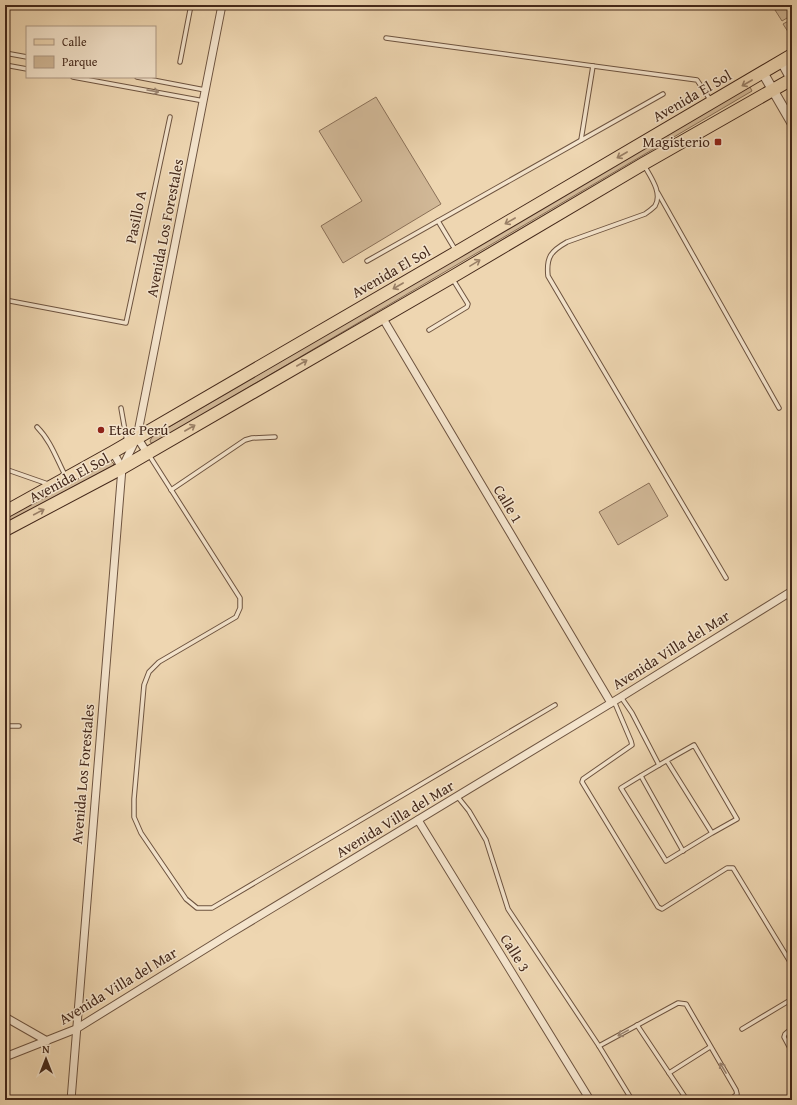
<svg xmlns="http://www.w3.org/2000/svg" width="797" height="1105" font-family="'Gentium Book Plus',serif">
	<style>
		.green { fill: #d1b897; stroke: #8a7058 }
		.lines { fill: none; stroke-linecap: round; stroke-linejoin: round }
		.service-casing { stroke: #6e5440; stroke-width: 5.5 }
		.minor-casing { stroke: #6e5440; stroke-width: 9 }
		.tertiary-casing { stroke: #6e5440; stroke-width: 11 }
		.primary-casing { stroke: #44281a; stroke-width: 14 }
		.service { stroke: #f4e4cc; stroke-width: 3.5 }
		.minor { stroke: #f4e4cc; stroke-width: 7 }
		.tertiary { stroke: #f4e4cc; stroke-width: 9 }
		.primary { stroke: #eed6b1; stroke-width: 12 }
		.oneway { stroke: #997f66 }
		.oneway2 { stroke: #9c8673 }
		.poi-dot { fill: #8f2418; stroke: #f4e4cc; stroke-width: 1.5 }
		.labels { text-anchor: middle; stroke-width: 3; stroke-linejoin: round; paint-order: stroke }
		.street-label { font-size: 15px; fill: #44281a; stroke: #f4e4cc }
		.poi-label { font-size: 15px; fill: #44281a; stroke: #f4e4cc; text-anchor: end }
	</style>
	<rect width="100%" height="100%" fill="#eed6b1"/>
	<filter id="stains"><feTurbulence type="fractalNoise" baseFrequency=".005" numOctaves="4"/><feColorMatrix values="0 0 0 0 .2 0 0 0 0 .09 0 0 0 0 .02 0 0 0 .5 -.17"/></filter>
	<radialGradient id="worn" r=".72"><stop offset=".6" stop-color="#630" stop-opacity="0"/><stop offset="1" stop-color="#630" stop-opacity=".3"/></radialGradient>
	<g class="green">
		<polygon points="784,5 792,5 792,15 782,21 775,10"/>
		<polygon points="792,19 792,38 783,24"/>
		<polygon points="749,85 752,91 154,443 151,443 150,441 152,437 606,170"/>
		<polygon points="376,97 441,204 343,263 321,226 362,201 319,131"/>
		<polygon points="110,460 114,464 111,467 5,523 5,518"/>
		<polygon points="649,483 668,516 618,545 599,512"/>
	</g>
	<g class="lines">
		<g class="service-casing">
			<g id="service">
				<polyline points="386,38 697,80 711,101"/>
				<polyline points="5,53 27,57"/>
				<polyline points="180,62 191,5"/>
				<polyline points="5,65 27,69"/>
				<polyline points="73,77 204,101"/>
				<polyline points="137,77 205,90"/>
				<polyline points="581,140 593,66"/>
				<path d="M644,165C650,176 663,193 655,206C652,209 648,212 645,214L567,242C551,251 546,257 548,276L726,578"/>
				<polyline points="658,193 779,408"/>
				<polyline points="438,221 456,251"/>
				<polyline points="367,261 663,94"/>
				<polyline points="5,300 126,323 170,117"/>
				<polyline points="429,330 467,307 468,304 452,278"/>
				<polyline points="121,408 127,442"/>
				<path d="M37,427C51,441 57,460 66,477"/>
				<polyline points="149,455 240,598 240,608 236,617 159,662 149,672 144,685 134,799 134,817 141,833 186,899 197,908 212,908 555,705"/>
				<polyline points="5,469 48,484"/>
				<polyline points="171,490 245,440 252,438 275,437"/>
				<polyline points="621,697 632,713 659,765"/>
				<polyline points="614,701 631,741 632,745 583,779 582,782 658,907 662,909 727,868 733,868 792,965"/>
				<polyline points="5,726 19,726"/>
				<path d="M667,761L712,833L666,861L621,788C645,773 669,759 694,745L737,819L712,833"/>
				<polyline points="641,776 683,851"/>
				<polyline points="457,796 469,811 486,840 508,909 599,1046 632,1100"/>
				<polyline points="637,1025 687,1100"/>
				<polyline points="792,1028 785,1034 784,1037 792,1052"/>
				<polyline points="742,1029 792,999"/>
				<polyline points="599,1046 678,1003 686,1004 736,1090 737,1094 730,1100"/>
				<polyline points="792,1071 792,1076"/>
				<polyline points="669,1073 710,1047"/>
			</g>
		</g>
		<g class="minor-casing">
			<g id="minor">
				<polyline points="382,317 611,703"/>
				<polyline points="147,453 137,437 222,5"/>
				<polyline points="123,466 135,441"/>
				<polyline points="418,820 590,1100"/>
				<polyline points="5,1017 47,1041"/>
				<polyline points="5,1057 76,1029 231,933 621,697 792,591"/>
				<polyline points="71,1100 122,468 113,452"/>
			</g>
		</g>
		<g class="tertiary-casing">
			<g id="tertiary">
				<polyline points="782,62 792,80"/>
				<polyline points="763,73 792,123"/>
			</g>
		</g>
		<g class="primary-casing">
			<g id="primary">
				<polyline points="5,512 113,452 457,252 792,55"/>
				<polyline points="5,530 122,468 452,277 643,164 792,79"/>
			</g>
		</g>
		<use href="#service" class="service"/>
		<use href="#minor" class="minor"/>
		<use href="#tertiary" class="tertiary"/>
		<use href="#primary" class="primary"/>
	</g>
	<defs><path id="oneway-shaft" d="M-6 0H5M1.5-3L5.5 0L1.5 3" fill="none" stroke-width="1.6" stroke-linecap="round" stroke-linejoin="round"/></defs>
	<g class="oneway">
		<use href="#oneway-shaft" transform="translate(747 83) rotate(150)"/>
		<use href="#oneway-shaft" transform="translate(622 155) rotate(150)"/>
		<use href="#oneway-shaft" transform="translate(510 221) rotate(150)"/>
		<use href="#oneway-shaft" transform="translate(475 263) rotate(-31)"/>
		<use href="#oneway-shaft" transform="translate(398 286) rotate(150)"/>
		<use href="#oneway-shaft" transform="translate(302 363) rotate(-30)"/>
		<use href="#oneway-shaft" transform="translate(190 428) rotate(-30)"/>
		<use href="#oneway-shaft" transform="translate(39 512) rotate(-28)"/>
	</g>
	<g class="oneway2">
		<use href="#oneway-shaft" transform="translate(153 91) rotate(10)"/>
		<use href="#oneway-shaft" transform="translate(623 1033) rotate(151)"/>
		<use href="#oneway-shaft" transform="translate(723 1068) rotate(-121)"/>
	</g>
	<g class="poi-dot">
		<rect x="714" y="138" width="8" height="8" rx="2"/>
		<circle cx="101" cy="430" r="4"/>
	</g>
	<g class="labels">
		<g class="street-label">
			<text transform="translate(692 96) rotate(-30)" y="5">Avenida El Sol</text>
			<text transform="translate(136 217) rotate(-78)" y="5">Pasillo A</text>
			<text transform="translate(165 228) rotate(-79)" y="5">Avenida Los Forestales</text>
			<text transform="translate(391 272) rotate(-30)" y="5">Avenida El Sol</text>
			<text transform="translate(69 478) rotate(-28)" y="5">Avenida El Sol</text>
			<text transform="translate(508 504) rotate(59)" y="5">Calle 1</text>
			<text transform="translate(671 650) rotate(-32)" y="5">Avenida Villa del Mar</text>
			<text transform="translate(83 774) rotate(-85)" y="5">Avenida Los Forestales</text>
			<text transform="translate(395 819) rotate(-31)" y="5">Avenida Villa del Mar</text>
			<text transform="translate(515 953) rotate(58)" y="5">Calle 3</text>
			<text transform="translate(118 986) rotate(-31)" y="5">Avenida Villa del Mar</text>
		</g>
		<g class="poi-label">
			<text x="710" y="147">Magisterio</text>
			<text x="109" y="435" text-anchor="start">Etac Perú</text>
		</g>
	</g>
	<rect width="797" height="1105" fill="none" stroke="#eed6b1" stroke-width="20"/>
	<rect x="6" y="6" width="785" height="1093" fill="none" stroke="#44281a" stroke-width="2"/>
	<rect x="10" y="10" width="777" height="1085" fill="none" stroke="#44281a"/>
	<rect x="26" y="26" width="130" height="52" fill="#f4e4cc" stroke="#ae9985"/>
	<rect x="34" y="39" width="20" height="6" fill="#eed6b1" stroke="#ae9985"/>
	<text x="62" y="46" font-size="12" fill="#44281a">Calle</text>
	<rect x="34" y="56" width="20" height="12" fill="#d1b897" stroke="#ae9985"/>
	<text x="62" y="66" font-size="12" fill="#44281a">Parque</text>
	<g transform="translate(46 1059)" stroke="#f4e4cc" stroke-width="3" paint-order="stroke">
	<path d="M0-3L7 15L0 10L-7 15Z" fill="#44281a"/>
	<text y="-6" font-size="11" font-weight="bold" text-anchor="middle" fill="#44281a">N</text>
	</g>
	<rect width="100%" height="100%" filter="url(#stains)"/>
	<rect width="100%" height="100%" fill="url(#worn)"/>
</svg>
